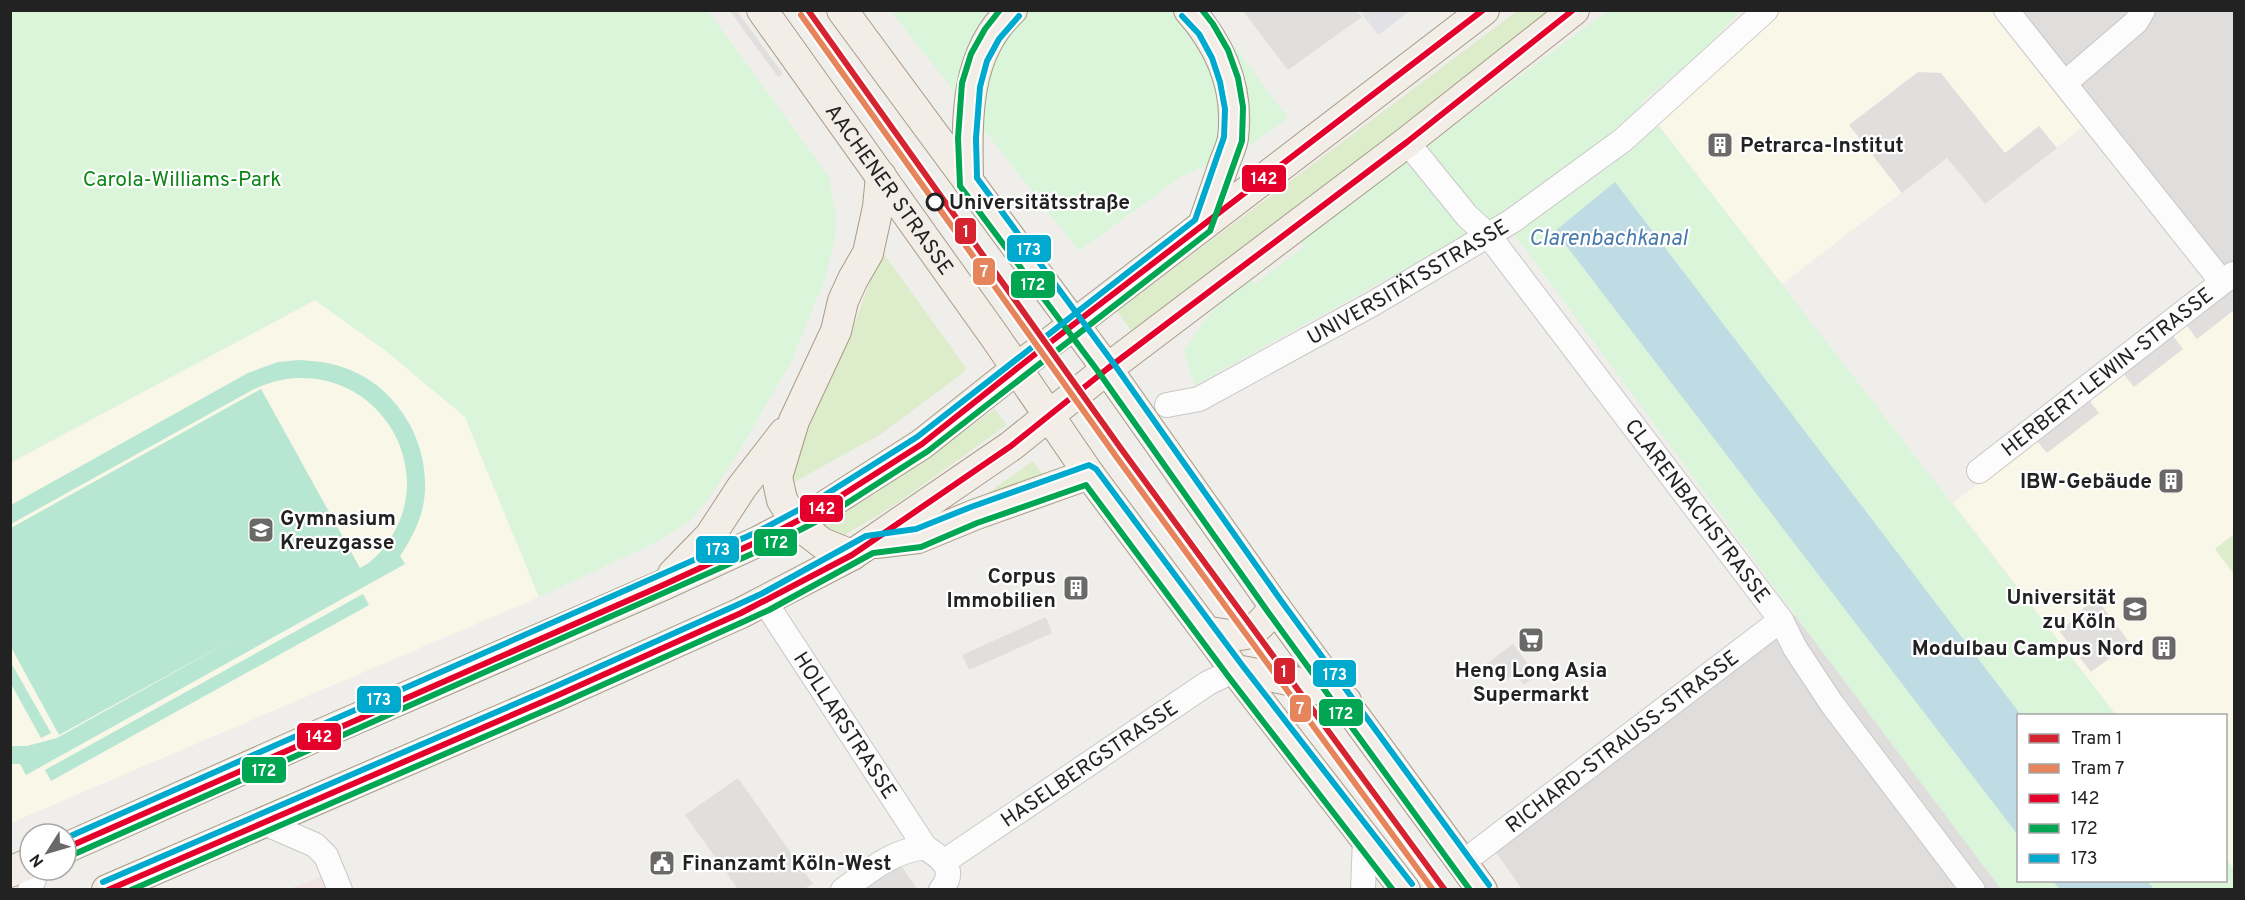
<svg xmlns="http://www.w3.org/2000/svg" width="2245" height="900" font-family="Overpass,sans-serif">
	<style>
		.residential { fill: #dfdedc }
		.commercial { fill: #f1e3e1 }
		.education { fill: #f8f7e8 }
		.grass { fill: #ddeccb }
		.park { fill: #daf5da }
		.pitch { fill: #b7e6d2 }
		.parking { fill: #e0dfde }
		.plaza { fill: #e2e1e5 }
		.water { fill: #bfdbe3 }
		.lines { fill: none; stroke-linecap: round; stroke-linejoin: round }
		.minor-casing { stroke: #c9c8c7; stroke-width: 26 }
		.major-casing { stroke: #a79c86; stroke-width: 32 }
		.minor { stroke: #fdfcfc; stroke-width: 24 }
		.major { stroke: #f3ede7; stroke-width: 30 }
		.bus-1-casing { stroke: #fff; stroke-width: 10 }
		.bus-2-casing { stroke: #fff; stroke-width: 10 }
		.bus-3-casing { stroke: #fff; stroke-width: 10 }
		.bus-1 { stroke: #e4002b; stroke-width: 6 }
		.bus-2 { stroke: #00a651; stroke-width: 6 }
		.bus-3 { stroke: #00a9ce; stroke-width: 6 }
		.tram-1-casing { stroke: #fff; stroke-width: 10 }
		.tram-2-casing { stroke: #fff; stroke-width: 10 }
		.tram-1 { stroke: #d52330; stroke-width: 6 }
		.tram-2 { stroke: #e6855c; stroke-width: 6 }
		.stop-dot { fill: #fff; stroke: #222; stroke-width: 3 }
		.labels { text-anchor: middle; stroke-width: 4.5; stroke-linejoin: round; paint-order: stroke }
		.poi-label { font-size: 21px; font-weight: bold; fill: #222; stroke: #fff; text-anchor: end }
		.park-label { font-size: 21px; fill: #0c8416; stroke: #fff }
		.street-label { font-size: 21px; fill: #222; stroke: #fff }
		.stop-label { font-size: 21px; font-weight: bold; fill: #222; stroke: #fff; text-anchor: start }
		.water-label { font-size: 22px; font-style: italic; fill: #4a7aab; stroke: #fff }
		.line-badge { stroke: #fff; stroke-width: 2 }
		.badge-label { font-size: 16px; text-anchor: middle; font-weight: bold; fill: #fff }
	</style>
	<rect width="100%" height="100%" fill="#f0eeeb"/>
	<g class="residential">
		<polygon points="2015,11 2234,11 2234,288"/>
		<polygon points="1795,615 2001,889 1522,889 1490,844 1568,782"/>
	</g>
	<polygon class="commercial" points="321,877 326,889 289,889"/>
	<g class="education">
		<polygon points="1991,10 2083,127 1985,204 1947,158 1782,284 1653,118 1777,11"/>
		<polygon points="2234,288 2234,870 2226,858 2226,716 2116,715 1953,503"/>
		<polygon points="315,300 386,351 465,417 539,597 11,823 11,463"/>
	</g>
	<g class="grass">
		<polygon points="1517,11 1558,11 1132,332 1117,311"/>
		<polygon points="881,250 966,368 963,373 881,434 789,485 790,461 858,315"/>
		<polygon points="995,409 1007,425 893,506 845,535 839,536 820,526 878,492"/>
		<polygon points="1033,461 1046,479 959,513"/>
		<polygon points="2234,534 2234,574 2215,549"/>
	</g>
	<g class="park">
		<polygon points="11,10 708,11 829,177 836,214 835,239 823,284 791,362 738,453 707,501 690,521 659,541 539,597 465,417 386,351 315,300 11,462"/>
		<polygon points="891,11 1208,11 1288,118 1252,144 1182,176 1079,251"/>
		<path d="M1607,11H1740L1707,48L1641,103L2116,715L2018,716V880H2226V858L2234,870V889H2001L1795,615L1501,216L1195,385L1184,352C1203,320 1220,301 1250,278L1255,284L1304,247L1300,241Z"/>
	</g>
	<g class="pitch">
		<path d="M299,360C311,361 323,361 335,365C396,380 435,446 423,506C419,525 410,541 400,556L405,564L26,775L20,764H11V746H27L57,738L239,636L59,735L11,647V528L261,389L360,568C374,561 384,549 392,536C435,465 380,375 298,378C283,378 268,383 254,389L11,524V505L248,373L278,362Z"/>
		<polygon points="363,594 369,605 51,781 45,770"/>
		<polygon points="10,661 51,733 41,738 11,684"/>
	</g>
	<g class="parking">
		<polygon points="730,11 737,11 783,74 778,77"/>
		<polygon points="1243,11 1357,11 1362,17 1288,70"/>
		<polygon points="1918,72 1941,73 2005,153 2039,126 2057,148 1985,204 1947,158 1902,193 1849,125"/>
		<polygon points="2234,288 2234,310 2197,339 2187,326"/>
		<polygon points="2173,336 2183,349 2134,387 2123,373"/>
		<polygon points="2089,400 2099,413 2047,453 2036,440"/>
		<polygon points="2095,597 2130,643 2091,672 2060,632"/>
		<polygon points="1046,617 1052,633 969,670 962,655"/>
		<polygon points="1513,644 1536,675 1524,685 1515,674 1501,684 1486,664"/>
		<polygon points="738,778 813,884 804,889 738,889 685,815"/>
		<polygon points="900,864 917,889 861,890"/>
	</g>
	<polygon class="plaza" points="1360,11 1410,11 1378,35"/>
	<g class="water">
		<polygon points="1615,182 2021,715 2018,716 2018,835 1555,231"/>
		<polygon points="2053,881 2147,881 2154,889 2060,889"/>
	</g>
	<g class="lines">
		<g class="minor-casing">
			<g id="minor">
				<polyline points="2006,10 2222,282"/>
				<polyline points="2065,83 2136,22 2143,10"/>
				<path id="s1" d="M1407,142L1467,216L1489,236L1781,620L1795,648L1832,704L1973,890"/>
				<path id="s2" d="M1167,405L1199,399L1374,303L1512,221L1623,140L1766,10"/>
				<path id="s3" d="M1979,471L2233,274"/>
				<path id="s4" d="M765,602L925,847"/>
				<polyline points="262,822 315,845 326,856 340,890"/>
				<path id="s5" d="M945,861L1208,683L1235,670"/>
				<path id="s6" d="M1462,863L1781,620"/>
				<polyline points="30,890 37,870"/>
				<path d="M843,890C871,870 890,852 925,847C941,858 958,869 941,890"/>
				<polyline points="1363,890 1365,838"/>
			</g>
		</g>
		<g class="major-casing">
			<g id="major">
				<path id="s7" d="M762,10L995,337L1089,474L1235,670L1405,890"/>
				<polyline points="842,10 1107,369 1275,607 1482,890"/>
				<path d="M1189,10C1221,46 1239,89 1233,138C1232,146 1227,156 1224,164C1217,185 1210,205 1203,225"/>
				<path d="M968,181C967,121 964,54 1012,10"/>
				<polyline points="876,543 918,538 974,515 1089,474"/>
				<polyline points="852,555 822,543 796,523 782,500 777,477 794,421 836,331 843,301 853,279 868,253 878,207 881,176"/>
				<polyline points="673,574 710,536 742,487 784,433"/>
				<path d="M1209,632C1248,638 1250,638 1275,607"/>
				<path d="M1235,670C1278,677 1306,682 1346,701"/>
				<polyline points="66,848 321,734 661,586 759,541 822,508 922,444 1039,351 1484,10"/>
				<polyline points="10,872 30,863"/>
				<polyline points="107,890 556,696 741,613 852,555 1011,446 1107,369 1407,142 1574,10"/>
			</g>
		</g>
		<use href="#minor" class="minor"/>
		<use href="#major" class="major"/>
		<g class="bus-1-casing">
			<g id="bus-1">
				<polyline points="66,848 661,586 759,541 822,508 922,444 1039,351 1483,10"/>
				<polyline points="108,890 556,696 741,613 852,555 1011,446 1107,369 1407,142 1573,10"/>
			</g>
		</g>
		<g class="bus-2-casing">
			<g id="bus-2">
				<polyline points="1000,10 985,29 971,54 962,83 958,138 960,186 1100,374 1268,612 1470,890"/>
				<polyline points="70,856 763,549 827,516 928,451 1210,231 1242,141 1243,107 1238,78 1228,50 1213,24 1202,10"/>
				<polyline points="131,890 560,704 745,621 769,610 873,553 921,547 977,523 1086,485 1228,676 1393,890"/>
			</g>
		</g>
		<g class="bus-3-casing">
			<g id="bus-3">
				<polyline points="1019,16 999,39 987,61 980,87 976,138 977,178 1114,364 1282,602 1489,885"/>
				<polyline points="66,838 755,533 817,500 917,437 1195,220 1224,137 1225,109 1220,82 1212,58 1199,34 1182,16"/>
				<polyline points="103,882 552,688 737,605 761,594 866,536 916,529 971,507 1089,465 1096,469 1242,665 1412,884"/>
			</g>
		</g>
		<use href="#bus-1" class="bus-1"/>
		<use href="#bus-2" class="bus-2"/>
		<use href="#bus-3" class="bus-3"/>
		<g class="tram-1-casing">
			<polyline id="tram-1" points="808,10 1122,450 1445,890"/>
		</g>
		<g class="tram-2-casing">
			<polyline id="tram-2" points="801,15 1115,455 1433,890"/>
		</g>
		<use href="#tram-1" class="tram-1"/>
		<use href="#tram-2" class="tram-2"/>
	</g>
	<defs>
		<g id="building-square" transform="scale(1.35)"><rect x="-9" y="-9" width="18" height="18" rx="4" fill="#6a6968" stroke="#fff"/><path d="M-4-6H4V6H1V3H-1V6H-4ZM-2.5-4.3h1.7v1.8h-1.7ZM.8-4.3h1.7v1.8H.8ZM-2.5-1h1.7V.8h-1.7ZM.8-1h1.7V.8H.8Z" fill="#fff"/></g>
		<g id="school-square" transform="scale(1.35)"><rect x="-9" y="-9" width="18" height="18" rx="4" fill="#6a6968" stroke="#fff"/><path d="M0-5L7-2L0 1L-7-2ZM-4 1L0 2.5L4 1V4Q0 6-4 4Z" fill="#fff"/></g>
		<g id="university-square" transform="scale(1.35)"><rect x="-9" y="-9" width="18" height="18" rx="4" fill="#6a6968" stroke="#fff"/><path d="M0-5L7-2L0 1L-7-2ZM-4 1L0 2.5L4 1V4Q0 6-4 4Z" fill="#fff"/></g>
		<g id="supermarket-square" transform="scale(1.35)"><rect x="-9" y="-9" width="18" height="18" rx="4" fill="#6a6968" stroke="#fff"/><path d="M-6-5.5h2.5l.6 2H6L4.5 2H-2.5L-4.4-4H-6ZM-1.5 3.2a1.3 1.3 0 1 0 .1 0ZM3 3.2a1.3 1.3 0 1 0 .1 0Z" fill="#fff"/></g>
		<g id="civic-square" transform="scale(1.35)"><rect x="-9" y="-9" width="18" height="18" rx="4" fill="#6a6968" stroke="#fff"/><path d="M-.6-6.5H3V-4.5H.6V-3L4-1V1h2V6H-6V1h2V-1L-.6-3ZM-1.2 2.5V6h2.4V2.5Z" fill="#fff"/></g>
	</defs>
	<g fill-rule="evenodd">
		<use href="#building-square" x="1720" y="145"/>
		<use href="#building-square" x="2171" y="481"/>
		<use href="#school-square" x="261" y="530"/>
		<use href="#building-square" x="1076" y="588"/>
		<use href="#university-square" x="2135" y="609"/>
		<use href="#supermarket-square" x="1531" y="640"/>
		<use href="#building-square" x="2164" y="648"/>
		<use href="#civic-square" x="662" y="863"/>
	</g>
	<circle class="stop-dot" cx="935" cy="202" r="8"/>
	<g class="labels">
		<g class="poi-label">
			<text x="1740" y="152" text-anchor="start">Petrarca-Institut</text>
			<text x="2152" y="488">IBW-Gebäude</text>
			<text x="280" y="525" text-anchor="start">Gymnasium<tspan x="280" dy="24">Kreuzgasse</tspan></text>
			<text x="1056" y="583">Corpus<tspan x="1056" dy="24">Immobilien</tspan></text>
			<text x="2116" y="604">Universität<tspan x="2116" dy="24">zu Köln</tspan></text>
			<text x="2144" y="655">Modulbau Campus Nord</text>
			<text x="1531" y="677" text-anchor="middle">Heng Long Asia<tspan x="1531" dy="24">Supermarkt</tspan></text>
			<text x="682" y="870" text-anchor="start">Finanzamt Köln-West</text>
		</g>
		<g class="park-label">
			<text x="182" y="186">Carola-Williams-Park</text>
		</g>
		<g class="street-label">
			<text dy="7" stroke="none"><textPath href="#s7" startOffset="220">AACHENER STRASSE</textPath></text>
			<text dy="7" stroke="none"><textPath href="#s2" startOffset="272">UNIVERSITÄTSSTRASSE</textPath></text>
			<text dy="7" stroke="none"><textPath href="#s3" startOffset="162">HERBERT-LEWIN-STRASSE</textPath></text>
			<text dy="7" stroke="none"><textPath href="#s1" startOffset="470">CLARENBACHSTRASSE</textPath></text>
			<text dy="7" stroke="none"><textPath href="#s4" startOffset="147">HOLLARSTRASSE</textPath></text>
			<text dy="7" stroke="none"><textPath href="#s6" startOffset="201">RICHARD-STRAUSS-STRASSE</textPath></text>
			<text dy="7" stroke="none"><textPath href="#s5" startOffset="174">HASELBERGSTRASSE</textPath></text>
		</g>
		<g class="stop-label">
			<text x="949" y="209">Universitätsstraße</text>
		</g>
		<g class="water-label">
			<text x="1608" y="245">Clarenbachkanal</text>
		</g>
	</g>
	<g class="line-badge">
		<rect x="1241" y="164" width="46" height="29" rx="6" fill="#e4002b"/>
		<rect x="954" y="217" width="23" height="28" rx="6" fill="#d52330"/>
		<rect x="1006" y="234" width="46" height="29" rx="6" fill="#00a9ce"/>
		<rect x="972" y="257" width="24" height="29" rx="6" fill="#e6855c"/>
		<rect x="1010" y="270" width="46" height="29" rx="6" fill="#00a651"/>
		<rect x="799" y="494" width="45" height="29" rx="6" fill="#e4002b"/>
		<rect x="753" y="528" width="45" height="29" rx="6" fill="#00a651"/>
		<rect x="695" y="535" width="45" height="29" rx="6" fill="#00a9ce"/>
		<rect x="1273" y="657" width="23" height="28" rx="6" fill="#d52330"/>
		<rect x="1312" y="659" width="45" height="29" rx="6" fill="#00a9ce"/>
		<rect x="356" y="685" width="46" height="29" rx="6" fill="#00a9ce"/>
		<rect x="1289" y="694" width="23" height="29" rx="6" fill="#e6855c"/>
		<rect x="1318" y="698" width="46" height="29" rx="6" fill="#00a651"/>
		<rect x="296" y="722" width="46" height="29" rx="6" fill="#e4002b"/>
		<rect x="241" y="756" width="46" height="28" rx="6" fill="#00a651"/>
	</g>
	<g class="badge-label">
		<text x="1264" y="184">142</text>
		<text x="966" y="237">1</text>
		<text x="1029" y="255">173</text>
		<text x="984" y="277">7</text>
		<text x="1033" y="290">172</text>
		<text x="822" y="514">142</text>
		<text x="776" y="548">172</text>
		<text x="718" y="555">173</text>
		<text x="1284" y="677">1</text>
		<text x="1335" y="680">173</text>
		<text x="379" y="705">173</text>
		<text x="1300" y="714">7</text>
		<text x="1341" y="719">172</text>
		<text x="319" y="742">142</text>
		<text x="264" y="776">172</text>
	</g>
	<rect width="2245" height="900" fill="none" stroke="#222222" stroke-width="24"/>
	<rect x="2017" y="714" width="210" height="168" fill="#ffffff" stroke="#a7a7a7" stroke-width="1.5"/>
	<rect x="2029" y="734" width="30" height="9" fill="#d52330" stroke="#a7a7a7" stroke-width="1.5"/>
	<text x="2071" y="744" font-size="18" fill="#222222">Tram 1</text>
	<rect x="2029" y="764" width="30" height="9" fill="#e6855c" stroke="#a7a7a7" stroke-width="1.5"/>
	<text x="2071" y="774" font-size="18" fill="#222222">Tram 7</text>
	<rect x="2029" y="794" width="30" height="9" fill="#e4002b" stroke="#a7a7a7" stroke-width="1.5"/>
	<text x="2071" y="804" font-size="18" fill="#222222">142</text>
	<rect x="2029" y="824" width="30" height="9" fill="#00a651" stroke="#a7a7a7" stroke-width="1.5"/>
	<text x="2071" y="834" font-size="18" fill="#222222">172</text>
	<rect x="2029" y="854" width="30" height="9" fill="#00a9ce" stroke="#a7a7a7" stroke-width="1.5"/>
	<text x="2071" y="864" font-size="18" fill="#222222">173</text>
	<g transform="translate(48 852) rotate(233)"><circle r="28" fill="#ffffff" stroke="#a7a7a7" stroke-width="1.5"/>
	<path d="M0-4.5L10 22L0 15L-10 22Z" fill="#6a6968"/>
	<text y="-9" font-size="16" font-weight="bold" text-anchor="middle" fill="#222222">N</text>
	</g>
</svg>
